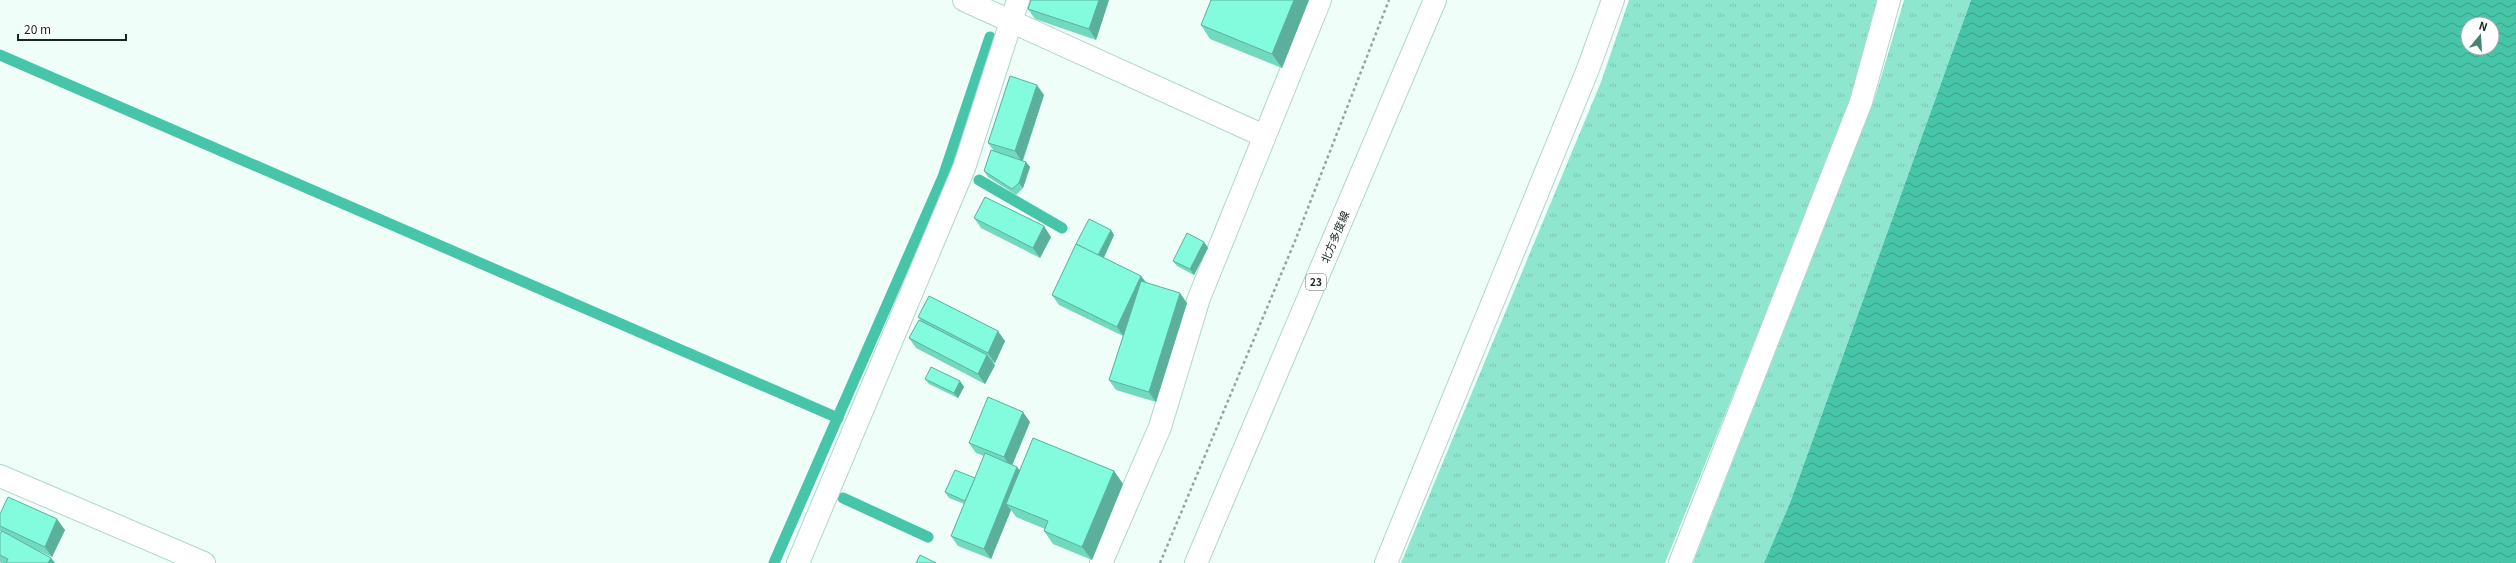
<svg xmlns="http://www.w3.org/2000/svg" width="2516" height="563" font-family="Georgia,'Noto Sans JP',serif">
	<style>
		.grass { fill: url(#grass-tufts) }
		.water { fill: url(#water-waves); fill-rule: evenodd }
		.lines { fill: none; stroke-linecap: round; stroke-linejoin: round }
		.stream { stroke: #47c5a8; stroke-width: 11 }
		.minor-casing { stroke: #b0d6ca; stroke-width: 24 }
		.major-casing { stroke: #b0d6ca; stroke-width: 24 }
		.path { stroke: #95a49f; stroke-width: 2.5; stroke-dasharray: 3 3; stroke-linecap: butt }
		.minor { stroke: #fff; stroke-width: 22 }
		.major { stroke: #fff; stroke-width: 22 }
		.wall { fill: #71d9be }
		.shaded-wall { fill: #5cb09b }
		.building { fill: #83fcdd; stroke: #5cb09b }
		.labels { text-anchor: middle; stroke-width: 4; stroke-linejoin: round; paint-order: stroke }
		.shield { fill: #fff; stroke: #5d6864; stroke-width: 1 }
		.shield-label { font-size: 10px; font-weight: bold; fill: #182722 }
		.street-label { font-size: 11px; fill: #182722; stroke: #fff }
	</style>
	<defs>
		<pattern id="grass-tufts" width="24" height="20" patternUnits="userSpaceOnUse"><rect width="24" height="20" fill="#8fe6ce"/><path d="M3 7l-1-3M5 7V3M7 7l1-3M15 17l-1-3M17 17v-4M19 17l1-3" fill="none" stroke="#7bc5b1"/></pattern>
		<pattern id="water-waves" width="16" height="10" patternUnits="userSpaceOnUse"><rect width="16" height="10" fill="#47c5a8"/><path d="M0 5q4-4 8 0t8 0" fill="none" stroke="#3aa088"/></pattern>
	</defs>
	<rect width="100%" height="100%" fill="#effef9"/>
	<g class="grass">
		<polygon points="1629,0 1879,0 1849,108 1665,563 1401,563 1601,82"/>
		<polygon points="1904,0 1971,0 1790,503 1764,563 1693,563 1876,94"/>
	</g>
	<path class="water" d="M1971,0H2516V563H1764L1790,503ZM2468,24H2492V48H2468Z"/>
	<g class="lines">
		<g class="stream">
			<polyline points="0,55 838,418"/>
			<polyline points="979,180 1062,228"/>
			<polyline points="843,498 928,537"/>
			<polyline points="774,563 943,177 990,37"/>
		</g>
		<g class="minor-casing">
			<g id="minor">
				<polyline points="964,0 1264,136"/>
				<polyline points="0,476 204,563"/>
				<polyline points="798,563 964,168 1018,0"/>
				<polyline points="1101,563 1160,427 1199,298 1320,0"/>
				<polyline points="1386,563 1588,69 1613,0"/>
				<polyline points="1680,563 1861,102 1889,0"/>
			</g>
		</g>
		<g class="major-casing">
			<polyline id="major" points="1196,563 1435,0"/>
		</g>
		<polyline class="path" points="1160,563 1295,241 1389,0"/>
		<use href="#minor" class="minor"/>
		<use href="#major" class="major"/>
	</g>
	<g class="wall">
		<polygon points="1109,0 1096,40 1035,19 1028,9"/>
		<polygon points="1309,0 1282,68 1210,39 1201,25"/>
		<polygon points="1044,95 1023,161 1026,162 1030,167 1023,188 1016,195 988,177 984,171 994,151 988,143"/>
		<polygon points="974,218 1051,237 1040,258 981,228"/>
		<polygon points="1114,235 1104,258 1141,276 1146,282 1187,303 1156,402 1116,390 1109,380 1123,336 1059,305 1052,295"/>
		<polygon points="1204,242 1208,248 1194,275 1177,266 1173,261"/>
		<polygon points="918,317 1005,341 995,363 992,362 995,365 985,384 916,348 909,338 921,321"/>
		<polygon points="925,379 960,381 964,387 958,398 929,384"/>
		<polygon points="1030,422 1012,465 1020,470 1114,471 1123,484 1092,560 1053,544 1044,531 1045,529 1016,517 1011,510 991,559 958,546 951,536 964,504 949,498 945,492 975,478 984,456 976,453 969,443"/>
		<polygon points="0,514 65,530 52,557 37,550 55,563 1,563 0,562 0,534 1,532 0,531"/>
	</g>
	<g class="shaded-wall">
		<polygon points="1099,0 1109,0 1096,40 1089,29"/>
		<polygon points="1294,0 1309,0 1282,68 1272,54"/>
		<polygon points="1037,85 1044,95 1022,162 1015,151"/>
		<polygon points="1026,162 1030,167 1023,188 1019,183"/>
		<polygon points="1044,226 1051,237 1040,258 1033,248"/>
		<polygon points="1111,230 1114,235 1102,261 1098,256"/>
		<polygon points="1204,242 1208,248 1194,275 1190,269"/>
		<polygon points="1141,276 1148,286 1124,337 1117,327"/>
		<polygon points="1180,293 1187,303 1156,402 1149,392"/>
		<polygon points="998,331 1005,341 995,363 988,353"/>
		<polygon points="987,355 995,365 985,384 978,374"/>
		<polygon points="960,381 964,387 958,398 954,393"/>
		<polygon points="1023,412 1030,422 1011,468 1004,457"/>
		<polygon points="1017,467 1025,477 1006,504 1011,510 991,559 984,549"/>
		<polygon points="1114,471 1123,484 1092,560 1082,547"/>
		<polygon points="57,519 65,530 52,557 45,547"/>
		<polygon points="51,558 55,563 48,563"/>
	</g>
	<g class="building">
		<polygon points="1031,0 1099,0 1089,29 1028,9"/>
		<polygon points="1211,0 1294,0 1272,54 1201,25"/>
		<polygon points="1010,76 1037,85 1015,151 988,143"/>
		<polygon points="991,150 1026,162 1019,183 1012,189 984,171"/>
		<polygon points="985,197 1044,226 1033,248 974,218"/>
		<polygon points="1089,219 1111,230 1098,255 1076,244"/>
		<polygon points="1187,233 1204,242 1190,269 1173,261"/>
		<polygon points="1076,244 1141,276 1117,327 1052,295"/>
		<polygon points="1141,281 1180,293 1149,392 1109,380"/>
		<polygon points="929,296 998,331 988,353 918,317"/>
		<polygon points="919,320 987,355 978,374 909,338"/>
		<polygon points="931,367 960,381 954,393 925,379"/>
		<polygon points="988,397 1023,412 1004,457 969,443"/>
		<polygon points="1033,438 1114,471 1082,547 1044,531 1048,521 1006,504"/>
		<polygon points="985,453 1017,467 984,549 951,536"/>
		<polygon points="955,470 975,478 965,501 945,492"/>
		<polygon points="8,497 57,519 45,547 0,526 0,514"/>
		<polygon points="2,531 51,558 48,563 6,563 8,559 0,555 0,534"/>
		<polygon points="920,555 936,563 916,563"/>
	</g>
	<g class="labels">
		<rect class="shield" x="1306" y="274" width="20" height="16" rx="3"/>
		<g class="shield-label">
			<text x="1316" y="286">23</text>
		</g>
		<g class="street-label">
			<text transform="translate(1335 237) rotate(-67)" y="4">北方多度線</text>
		</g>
	</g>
	<g transform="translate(2480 36) rotate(18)"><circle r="19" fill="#ffffff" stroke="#a3a9a7"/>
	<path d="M0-3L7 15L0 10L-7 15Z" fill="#428372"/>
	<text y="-6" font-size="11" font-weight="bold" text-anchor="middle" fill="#182722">N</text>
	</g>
	<path d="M18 34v6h108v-6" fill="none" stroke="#182722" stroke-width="2"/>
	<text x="24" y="34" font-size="12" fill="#182722" stroke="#ffffff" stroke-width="3" paint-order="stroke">20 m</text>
</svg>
